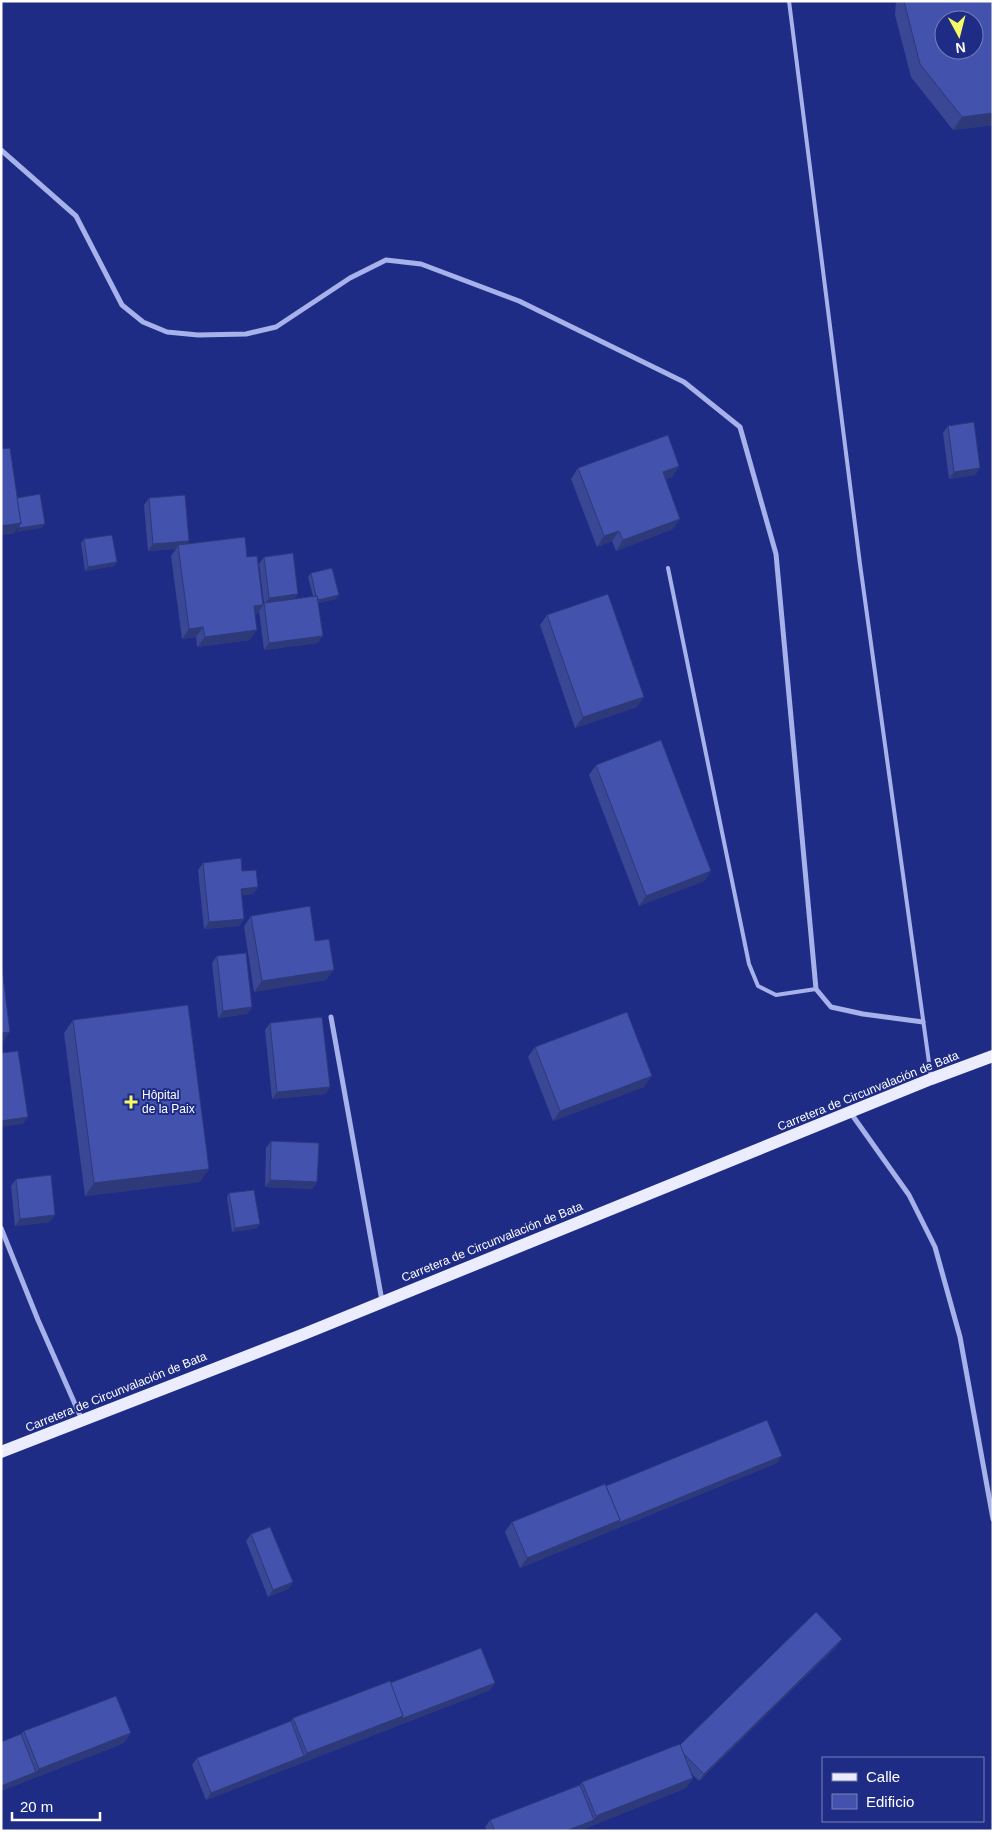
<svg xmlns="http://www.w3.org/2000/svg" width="994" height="1832" font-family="Arial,sans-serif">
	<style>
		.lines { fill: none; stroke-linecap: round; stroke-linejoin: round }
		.lane { stroke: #a7b1ea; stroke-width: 4 }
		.street { stroke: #a7b1ea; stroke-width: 5 }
		.primary { stroke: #ebedfe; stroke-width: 12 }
		.wall { fill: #394795 }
		.shaded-wall { fill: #2e3979 }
		.building { fill: #4252ad; stroke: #2e3979; fill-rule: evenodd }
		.poi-dot { fill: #f8f966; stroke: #1e2c86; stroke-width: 2 }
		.labels { text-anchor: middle; stroke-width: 4; stroke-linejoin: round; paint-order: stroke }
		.street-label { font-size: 12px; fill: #fff; stroke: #1e2c86 }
		.poi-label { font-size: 12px; fill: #fff; stroke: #1e2c86; text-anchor: start }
	</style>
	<rect width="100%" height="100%" fill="#1e2c86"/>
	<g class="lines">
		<g class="lane">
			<polyline points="789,1 860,564 931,1077"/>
			<polyline points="668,568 749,964 758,986 776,995 816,989"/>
		</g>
		<g class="street">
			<polyline points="1,150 76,216 122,305 143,322 167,332 198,335 246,334 276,327 350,278 386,260 421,264 519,301 684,382 740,427 776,554 816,989 831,1007 863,1014 923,1022"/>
			<polyline points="331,1017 382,1301"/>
			<polyline points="850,1112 909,1195 935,1247 960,1337 993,1519"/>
			<polyline points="1,1228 38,1320 82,1420"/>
		</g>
		<polyline class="primary" points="1,1452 304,1334 931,1079 993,1056"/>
	</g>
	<g class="wall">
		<polygon points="896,1 993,1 993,125 953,130 911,77 895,15"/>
		<polygon points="948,426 980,468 975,475 949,479 943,433"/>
		<polygon points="679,466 672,477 665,479 673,529 616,551 612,541 597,547 571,479 578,468"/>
		<polygon points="149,498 189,541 187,544 247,557 263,604 264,603 259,564 264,557 294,599 313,596 308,577 311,573 336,599 318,603 318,643 264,650 259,611 256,615 255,616 250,640 197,647 196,637 182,639 171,556 176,549 148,551 144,505"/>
		<polygon points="84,539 117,562 114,566 85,571 81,543"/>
		<polygon points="547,615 637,707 575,728 540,625"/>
		<polygon points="596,765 711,871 704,881 639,906 589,775"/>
		<polygon points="203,863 242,871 258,887 253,894 241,895 244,919 239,926 204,929 198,870"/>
		<polygon points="251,916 315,941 326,980 254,992 244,926"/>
		<polygon points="217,956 252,1007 247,1014 218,1018 212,963"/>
		<polygon points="73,1020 200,1182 85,1196 64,1033"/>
		<polygon points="270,1023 330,1087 325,1094 272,1099 265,1030"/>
		<polygon points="535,1047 644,1087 553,1121 528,1057"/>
		<polygon points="271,1141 317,1182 312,1189 265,1187 266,1148"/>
		<polygon points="16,1179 50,1222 15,1226 11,1186"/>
		<polygon points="229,1193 260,1224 257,1228 232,1232 227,1197"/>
		<polygon points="777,1463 520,1568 505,1532 512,1522 606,1486"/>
		<polygon points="251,1534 293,1582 288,1589 268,1597 246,1541"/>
		<polygon points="842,1639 837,1646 699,1781 691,1773 693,1778 686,1788 579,1831 487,1831 485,1827 490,1820 580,1785 582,1782 680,1745"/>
		<polygon points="390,1683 495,1683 490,1690 206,1800 192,1765 197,1758 291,1721 293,1718"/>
		<polygon points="24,1731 124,1743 1,1791 21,1734"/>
	</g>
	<g class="shaded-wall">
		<polygon points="993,113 993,125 953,130 962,117"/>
		<polygon points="679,466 672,477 656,483 663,472"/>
		<polygon points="980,468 975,475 949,479 954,472"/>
		<polygon points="680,519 673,529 616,551 623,540"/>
		<polygon points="21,523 14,534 1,535 1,526"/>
		<polygon points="45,524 42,528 17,532 19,528"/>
		<polygon points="619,531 612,541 597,547 604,536"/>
		<polygon points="189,541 184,548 178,545 176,549 148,551 153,544"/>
		<polygon points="117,562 114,566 85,571 88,567"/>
		<polygon points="298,594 293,601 264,605 269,598"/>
		<polygon points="339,595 336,599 315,604 317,600"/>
		<polygon points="263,605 256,615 247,617 254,606"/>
		<polygon points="203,627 196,637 182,639 189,629"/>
		<polygon points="257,630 250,640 197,647 205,637"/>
		<polygon points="323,636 318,643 264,650 269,643"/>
		<polygon points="644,697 637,707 575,728 583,717"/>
		<polygon points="711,871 704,881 639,906 646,896"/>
		<polygon points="258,887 253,894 236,896 241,889"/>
		<polygon points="244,919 239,926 204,929 209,922"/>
		<polygon points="334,970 326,980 254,992 262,981"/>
		<polygon points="252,1007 247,1014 218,1018 223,1011"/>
		<polygon points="10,1032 3,1042 1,1042 1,1033"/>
		<polygon points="652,1076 644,1087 553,1121 560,1111"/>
		<polygon points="330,1087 325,1094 272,1099 277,1092"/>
		<polygon points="28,1117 23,1124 1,1127 1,1121"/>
		<polygon points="209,1169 200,1182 85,1196 94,1183"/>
		<polygon points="270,1180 317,1182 312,1189 265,1187"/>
		<polygon points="55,1215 50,1222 15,1226 20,1219"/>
		<polygon points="260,1224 257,1228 232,1232 235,1228"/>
		<polygon points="782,1456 777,1463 520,1568 527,1558 620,1520"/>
		<polygon points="293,1582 288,1589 268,1597 273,1590"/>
		<polygon points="842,1639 837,1646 699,1781 704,1774"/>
		<polygon points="495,1683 490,1690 206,1800 211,1793 304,1756 307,1753 403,1716"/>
		<polygon points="131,1733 124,1743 1,1791 1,1786 36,1772 39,1769"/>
		<polygon points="693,1778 686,1788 579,1831 566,1831 594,1820 596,1816"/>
	</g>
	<g class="building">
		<path d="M904,1H993V113L962,117L920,64ZM944,20H974V50H944Z"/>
		<polygon points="974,422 980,468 954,472 948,426"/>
		<polygon points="668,435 679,466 663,472 680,519 623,540 619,531 604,536 578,468"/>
		<polygon points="10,448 21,523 1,526 1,449"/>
		<polygon points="40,494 45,524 19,528 19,526 21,523 17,498"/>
		<polygon points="185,495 189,541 153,544 149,498"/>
		<polygon points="112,535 117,562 88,567 84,539"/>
		<polygon points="245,537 247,557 257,556 263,605 254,606 257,630 205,637 203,627 189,629 178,545"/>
		<polygon points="293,553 298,594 269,598 264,557"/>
		<polygon points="332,568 339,595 318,600 317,596 316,596 311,573"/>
		<polygon points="608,594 644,697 583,717 547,615"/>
		<polygon points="317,596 323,636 269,643 264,603"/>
		<polygon points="661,740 711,871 646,896 596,765"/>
		<polygon points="241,858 242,871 256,870 258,887 241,889 244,919 209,922 203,863"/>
		<polygon points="310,906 315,941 329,939 334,970 262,981 251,916"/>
		<polygon points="246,953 252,1007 223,1011 217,956"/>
		<polygon points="1,960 10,1032 1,1033"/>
		<polygon points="188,1005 209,1169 94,1183 73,1020"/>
		<polygon points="627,1012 652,1076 560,1111 535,1047"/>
		<polygon points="322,1017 330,1087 277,1092 270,1023"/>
		<polygon points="18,1051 28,1117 1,1121 1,1053"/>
		<polygon points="271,1141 319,1143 317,1182 270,1180"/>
		<polygon points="51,1175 55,1215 20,1219 16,1179"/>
		<polygon points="254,1190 260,1224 235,1228 229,1193"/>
		<polygon points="767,1420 782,1456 618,1523 620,1520 606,1486"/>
		<polygon points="605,1484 620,1520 527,1558 512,1522"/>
		<polygon points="270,1527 293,1582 273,1590 251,1534"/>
		<polygon points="816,1612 842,1639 704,1774 683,1753 680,1745"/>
		<polygon points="481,1648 495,1683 401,1719 403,1716 390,1683"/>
		<polygon points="390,1681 403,1716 307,1753 293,1718"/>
		<polygon points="116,1696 131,1733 39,1769 24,1731"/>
		<polygon points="291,1721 304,1756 211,1793 197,1758"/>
		<polygon points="21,1734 36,1772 1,1786 1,1742"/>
		<polygon points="680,1744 693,1778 596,1816 582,1782"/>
		<polygon points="580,1785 594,1820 566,1831 495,1831 490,1820"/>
	</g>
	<path class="poi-dot" d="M128.5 1094.5h5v5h5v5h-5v5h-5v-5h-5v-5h5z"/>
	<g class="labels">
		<g class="street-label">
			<text transform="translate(868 1091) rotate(-22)" y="4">Carretera de Circunvalación de Bata</text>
			<text transform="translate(492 1242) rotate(-22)" y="4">Carretera de Circunvalación de Bata</text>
			<text transform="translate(116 1392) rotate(-22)" y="4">Carretera de Circunvalación de Bata</text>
		</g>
		<g class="poi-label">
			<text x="142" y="1099">Hôpital<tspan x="142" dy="14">de la Paix</tspan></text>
		</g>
	</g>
	<rect width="994" height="1832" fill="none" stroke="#ffffff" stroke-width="5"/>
	<rect x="822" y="1757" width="162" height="65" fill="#1e2c86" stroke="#7880b6"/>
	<rect x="832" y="1773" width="25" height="8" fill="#ebedfe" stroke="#7880b6"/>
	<text x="866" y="1782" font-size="15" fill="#ffffff">Calle</text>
	<rect x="832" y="1794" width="25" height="15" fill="#4252ad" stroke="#7880b6"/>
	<text x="866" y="1807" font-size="15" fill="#ffffff">Edificio</text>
	<g transform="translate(959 35) rotate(173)"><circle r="24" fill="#1e2c86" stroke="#7880b6"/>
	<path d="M0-4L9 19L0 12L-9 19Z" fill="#f8f966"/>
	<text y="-8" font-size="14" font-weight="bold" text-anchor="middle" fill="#ffffff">N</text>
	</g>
	<path d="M12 1812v8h88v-8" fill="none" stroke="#ffffff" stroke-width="2.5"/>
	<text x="20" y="1812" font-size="15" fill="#ffffff" stroke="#1e2c86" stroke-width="4" paint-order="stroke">20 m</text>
</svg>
